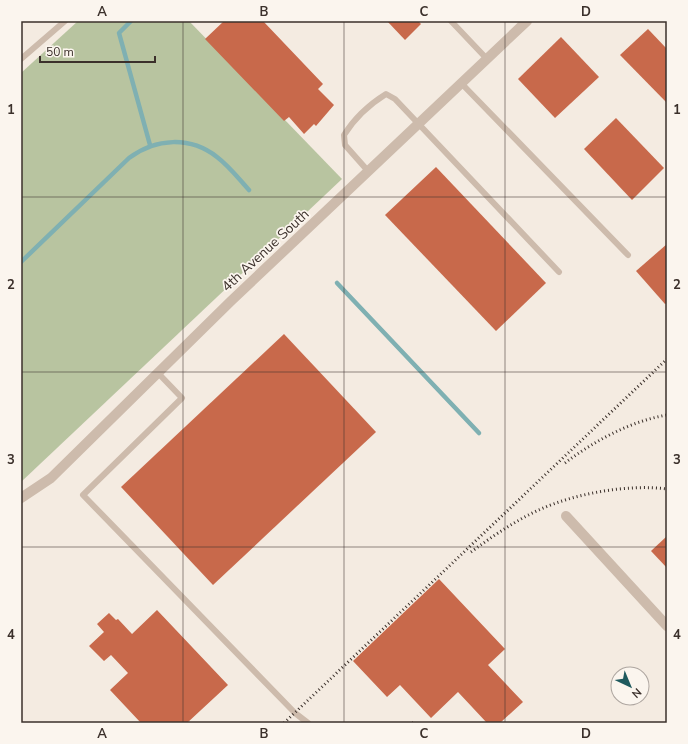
<svg xmlns="http://www.w3.org/2000/svg" width="688" height="744" font-family="'Nunito Sans',sans-serif">
	<style>
		.green { fill: #b8c4a0 }
		.lines { fill: none; stroke-linecap: round; stroke-linejoin: round }
		.stream { stroke: #7fb0b2; stroke-width: 4.5 }
		.building { fill: #c8694b }
		.lane { stroke: #cdbbac; stroke-width: 6 }
		.street { stroke: #cdbbac; stroke-width: 10 }
		.rail { stroke: #3b302b; stroke-width: 3; stroke-dasharray: 1 3; stroke-linecap: butt }
		.grid { fill: none; stroke: #3b302b; stroke-width: 1; stroke-opacity: 0.55 }
		.labels { text-anchor: middle; stroke-width: 3.5; stroke-linejoin: round; paint-order: stroke }
		.street-label { font-size: 14px; fill: #3b302b; stroke: #fbf5ee }
		.neatline { fill: none; stroke: #3b302b; stroke-width: 1.5 }
		.grid-label { font-size: 13px; text-anchor: middle; font-weight: bold; fill: #3b302b }
	</style>
	<rect width="100%" height="100%" fill="#f4ebe1"/>
	<polygon class="green" points="78,21 189,21 342,179 21,482 21,73"/>
	<g class="lines">
		<g class="stream">
			<polyline points="131,21 119,33 150,145"/>
			<path d="M21,262L129,158C156,138 190,136 217,157C229,166 239,179 249,190"/>
			<polyline points="337,283 479,433"/>
		</g>
	</g>
	<g class="building">
		<polygon points="224,21 263,21 323,84 318,89 334,105 316,126 314,124 304,134 289,117 284,121 205,39"/>
		<polygon points="387,21 418,21 421,24 405,40"/>
		<polygon points="648,29 667,49 667,103 620,55"/>
		<polygon points="561,37 599,77 555,118 518,79"/>
		<polygon points="616,118 664,168 632,200 584,149"/>
		<polygon points="436,167 546,283 496,331 385,215"/>
		<polygon points="667,244 667,303 665,304 636,271"/>
		<polygon points="284,334 376,432 213,585 121,487"/>
		<polygon points="667,536 667,568 651,551"/>
		<polygon points="439,579 505,649 488,665 523,702 500,723 487,723 458,692 431,718 400,685 387,697 353,661"/>
		<polygon points="157,610 228,685 187,723 141,723 110,690 128,673 111,655 104,661 89,646 104,632 97,624 109,613 116,620 118,619 132,634"/>
	</g>
	<g class="lines">
		<g class="lane">
			<polyline points="451,21 487,59"/>
			<polyline points="21,59 65,21"/>
			<polyline points="461,83 628,255"/>
			<path d="M368,171L345,145L344,135C354,119 370,104 386,94L395,99L559,272"/>
			<polyline points="158,373 182,398 83,495 295,713 308,723"/>
		</g>
		<g class="street">
			<polyline points="21,498 51,478 231,301 527,21"/>
			<polyline points="566,516 667,626"/>
		</g>
		<g class="rail">
			<path d="M565,463C594,441 631,421 667,415"/>
			<path d="M471,552C493,536 516,520 541,509C577,493 629,484 667,489"/>
			<polyline points="284,723 667,359"/>
			<polyline points="412,723 413,723"/>
		</g>
	</g>
	<path class="grid" d="M183,21V723M344,21V723M505,21V723M21,197H667M21,372H667M21,547H667"/>
	<g class="labels">
		<g class="street-label">
			<text transform="translate(265 250) rotate(-43)" y="5">4th Avenue South</text>
		</g>
	</g>
	<rect width="688" height="744" fill="none" stroke="#fbf5ee" stroke-width="44"/>
	<g transform="translate(630 686) rotate(136)"><circle r="19" fill="#fbf5ee" stroke="#aea6a0"/>
	<path d="M0-3L7 15L0 10L-7 15Z" fill="#1f5a5e"/>
	<text y="-6" font-size="11" font-weight="bold" text-anchor="middle" fill="#3b302b">N</text>
	</g>
	<path d="M40 56v6h115v-6" fill="none" stroke="#3b302b" stroke-width="2"/>
	<text x="46" y="56" font-size="12" fill="#3b302b" stroke="#fbf5ee" stroke-width="3" paint-order="stroke">50 m</text>
	<rect x="22" y="22" width="644" height="700" class="neatline"/>
	<g class="grid-label">
		<text x="102" y="16">A</text>
		<text x="264" y="16">B</text>
		<text x="424" y="16">C</text>
		<text x="586" y="16">D</text>
		<text x="11" y="114">1</text>
		<text x="677" y="114">1</text>
		<text x="11" y="289">2</text>
		<text x="677" y="289">2</text>
		<text x="11" y="464">3</text>
		<text x="677" y="464">3</text>
		<text x="11" y="639">4</text>
		<text x="677" y="639">4</text>
		<text x="102" y="738">A</text>
		<text x="264" y="738">B</text>
		<text x="424" y="738">C</text>
		<text x="586" y="738">D</text>
	</g>
</svg>
